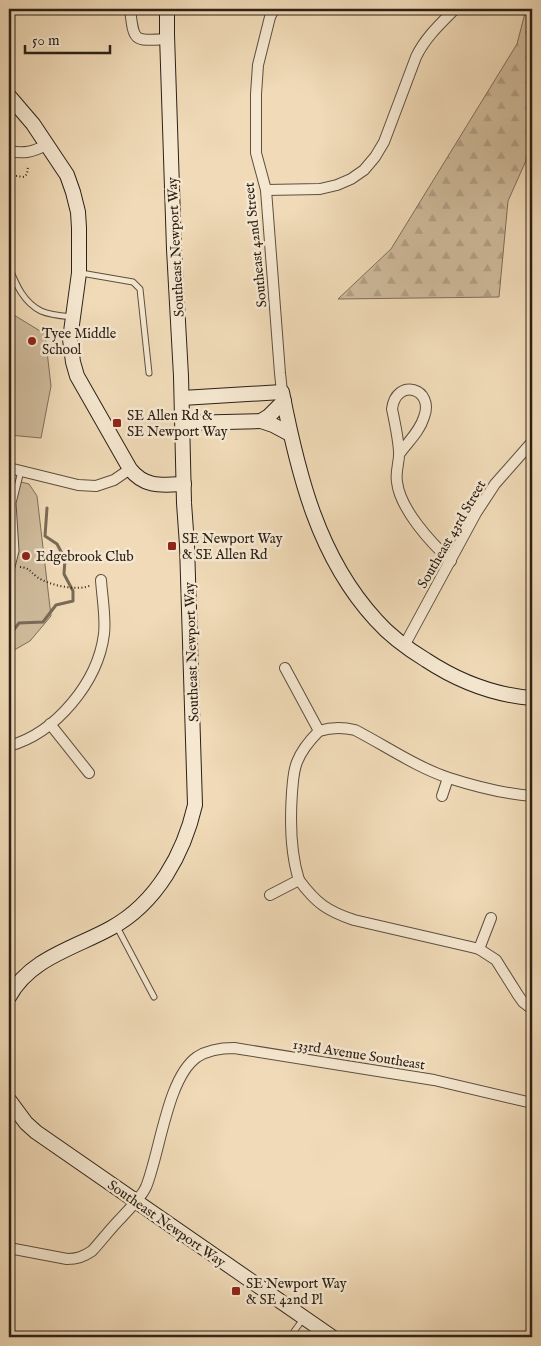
<svg xmlns="http://www.w3.org/2000/svg" width="541" height="1346" font-family="'IM FELL English',serif">
	<style>
		.forest { fill: url(#forest-firs); stroke: #7e6e5a }
		.green { fill: #cfbb9c; stroke: #7e6e5a }
		.lines { fill: none; stroke-linecap: round; stroke-linejoin: round }
		.stream { stroke: #796a57; stroke-width: 3 }
		.lane-casing { stroke: #5d4f3f; stroke-width: 7 }
		.street-casing { stroke: #5d4f3f; stroke-width: 12 }
		.secondary-casing { stroke: #2c2117; stroke-width: 16 }
		.path { stroke: #2c2117; stroke-width: 2; stroke-dasharray: 1 2.5; stroke-linecap: butt }
		.lane { stroke: #f5e7d0; stroke-width: 5 }
		.street { stroke: #f5e7d0; stroke-width: 10 }
		.secondary { stroke: #f5e7d0; stroke-width: 14 }
		.poi-dot { fill: #8f2418; stroke: #f5e7d0; stroke-width: 2 }
		.labels { text-anchor: middle; stroke-width: 5; stroke-linejoin: round; paint-order: stroke }
		.street-label { font-size: 14px; fill: #2c2117; stroke: #f5e7d0 }
		.poi-label { font-size: 14px; fill: #2c2117; stroke: #f5e7d0; text-anchor: start }
	</style>
	<defs>
		<pattern id="forest-firs" width="22" height="20" patternUnits="userSpaceOnUse" patternTransform="scale(1.25)"><rect width="22" height="20" fill="#cfbb9c"/><path d="M5 1l3.5 6h-7zM16 11l3.5 6h-7z" fill="#b2a086"/></pattern>
	</defs>
	<rect width="100%" height="100%" fill="#f0dab7"/>
	<filter id="stains"><feTurbulence type="fractalNoise" baseFrequency=".004" numOctaves="4"/><feColorMatrix values="0 0 0 0 .2 0 0 0 0 .09 0 0 0 0 .02 0 0 0 .5 -.17"/></filter>
	<radialGradient id="worn" r=".72"><stop offset=".6" stop-color="#630" stop-opacity="0"/><stop offset="1" stop-color="#630" stop-opacity=".3"/></radialGradient>
	<polygon class="forest" points="526,9 532,9 532,147 508,201 499,297 338,299 391,249 517,44"/>
	<g class="green">
		<polygon points="9,312 45,334 51,386 41,438 9,435"/>
		<polygon points="9,479 29,484 37,496 51,616 30,641 9,653"/>
	</g>
	<g class="lines">
		<polyline class="stream" points="9,636 19,623 43,622 56,605 73,601 73,591 64,574 65,559 57,544 45,536 47,508"/>
		<g class="lane-casing">
			<g id="lane">
				<path d="M9,267C16,284 23,302 41,311C50,315 62,316 72,317"/>
				<polyline points="81,273 133,282 140,289 149,373"/>
				<polyline points="9,579 16,551 13,503 21,471"/>
				<polyline points="117,927 154,997"/>
				<polyline points="290,1337 303,1319"/>
			</g>
		</g>
		<g class="street-casing">
			<g id="street">
				<path d="M130,9C134,42 133,41 167,39"/>
				<polyline points="274,9 270,17 258,65 256,94 256,153 266,190 280,373 282,392"/>
				<path d="M9,151C24,154 33,152 46,145"/>
				<path d="M266,190L320,189L337,185L351,179L364,170L375,157L384,142L416,57C425,38 440,24 455,9"/>
				<path d="M400,453C408,442 420,431 424,417C435,388 396,377 392,409C395,423 398,437 399,451C400,461 395,471 397,482C400,509 431,543 451,561"/>
				<polyline points="9,468 78,485 96,486 114,480 130,469"/>
				<polyline points="404,646 476,513 495,484 532,442"/>
				<polyline points="50,724 89,773"/>
				<path d="M319,731C332,727 342,727 355,730C386,746 416,767 449,778C474,786 506,794 532,796"/>
				<path d="M9,746C56,733 98,682 104,634C106,618 102,596 101,580"/>
				<polyline points="442,796 448,778"/>
				<path d="M299,880C316,903 327,911 354,920L471,947L479,949L496,960L518,995L523,1002L532,1009"/>
				<path d="M270,895L299,880C290,852 290,821 292,792C293,782 293,772 297,762C302,749 310,740 319,731L285,668"/>
				<polyline points="479,949 491,918"/>
				<path d="M9,1248L67,1259C77,1259 83,1257 92,1251C102,1240 111,1228 122,1217C130,1208 141,1198 146,1187C160,1153 167,1078 197,1057C208,1050 221,1048 234,1048L434,1080L532,1103"/>
			</g>
		</g>
		<g class="secondary-casing">
			<g id="secondary">
				<path d="M9,96L33,124L67,175L73,192L78,212L79,228V273L70,339L73,362L77,376L130,469C145,488 162,485 184,484"/>
				<path d="M182,398L282,392C298,474 318,557 376,620C390,636 408,649 426,660C458,681 494,695 532,698"/>
				<polyline points="261,421 273,425 290,434"/>
				<polyline points="183,423 261,421 269,416 284,401"/>
				<path d="M9,997C30,958 75,948 111,928C157,903 184,853 195,805L187,545L184,503L181,376L174,249L167,35V9"/>
				<polyline points="9,1100 26,1123 36,1132 332,1337"/>
			</g>
		</g>
		<g class="path">
			<polyline points="9,175 24,177 27,174 28,167"/>
			<path d="M20,567C30,568 29,571 37,577C48,585 79,592 91,585"/>
		</g>
		<use href="#lane" class="lane"/>
		<use href="#street" class="street"/>
		<use href="#secondary" class="secondary"/>
	</g>
	<g class="poi-dot">
		<circle cx="32" cy="341" r="5"/>
		<rect x="112" y="418" width="10" height="10" rx="2.5"/>
		<rect x="167" y="541" width="10" height="10" rx="2.5"/>
		<circle cx="26" cy="556" r="5"/>
		<rect x="231" y="1286" width="10" height="10" rx="2.5"/>
	</g>
	<g class="labels">
		<g class="street-label">
			<text transform="translate(255 245) rotate(-96)" y="5">Southeast 42nd Street</text>
			<text transform="translate(175 247) rotate(-93)" y="5">Southeast Newport Way</text>
			<text transform="translate(451 534) rotate(-60)" y="5">Southeast 43rd Street</text>
			<text transform="translate(191 652) rotate(-92)" y="5">Southeast Newport Way</text>
			<text transform="translate(359 1054) rotate(9)" y="5">133rd Avenue Southeast</text>
			<text transform="translate(167 1223) rotate(35)" y="5">Southeast Newport Way</text>
		</g>
		<g class="poi-label">
			<text x="42" y="338">Tyee Middle<tspan x="42" dy="16">School</tspan></text>
			<text x="127" y="420">SE Allen Rd &amp;<tspan x="127" dy="16">SE Newport Way</tspan></text>
			<text x="182" y="543">SE Newport Way<tspan x="182" dy="16">&amp; SE Allen Rd</tspan></text>
			<text x="36" y="561">Edgebrook Club</text>
			<text x="246" y="1288">SE Newport Way<tspan x="246" dy="16">&amp; SE 42nd Pl</tspan></text>
		</g>
	</g>
	<rect width="541" height="1346" fill="none" stroke="#f0dab7" stroke-width="30"/>
	<rect x="10" y="10" width="521" height="1326" fill="none" stroke="#2c2117" stroke-width="2.5"/>
	<rect x="15" y="15" width="511" height="1316" fill="none" stroke="#2c2117"/>
	<path d="M25 45v8h85v-8" fill="none" stroke="#2c2117" stroke-width="2.5"/>
	<text x="32" y="45" font-size="15" fill="#2c2117" stroke="#f5e7d0" stroke-width="4" paint-order="stroke">50 m</text>
	<rect width="100%" height="100%" filter="url(#stains)"/>
	<rect width="100%" height="100%" fill="url(#worn)"/>
</svg>
